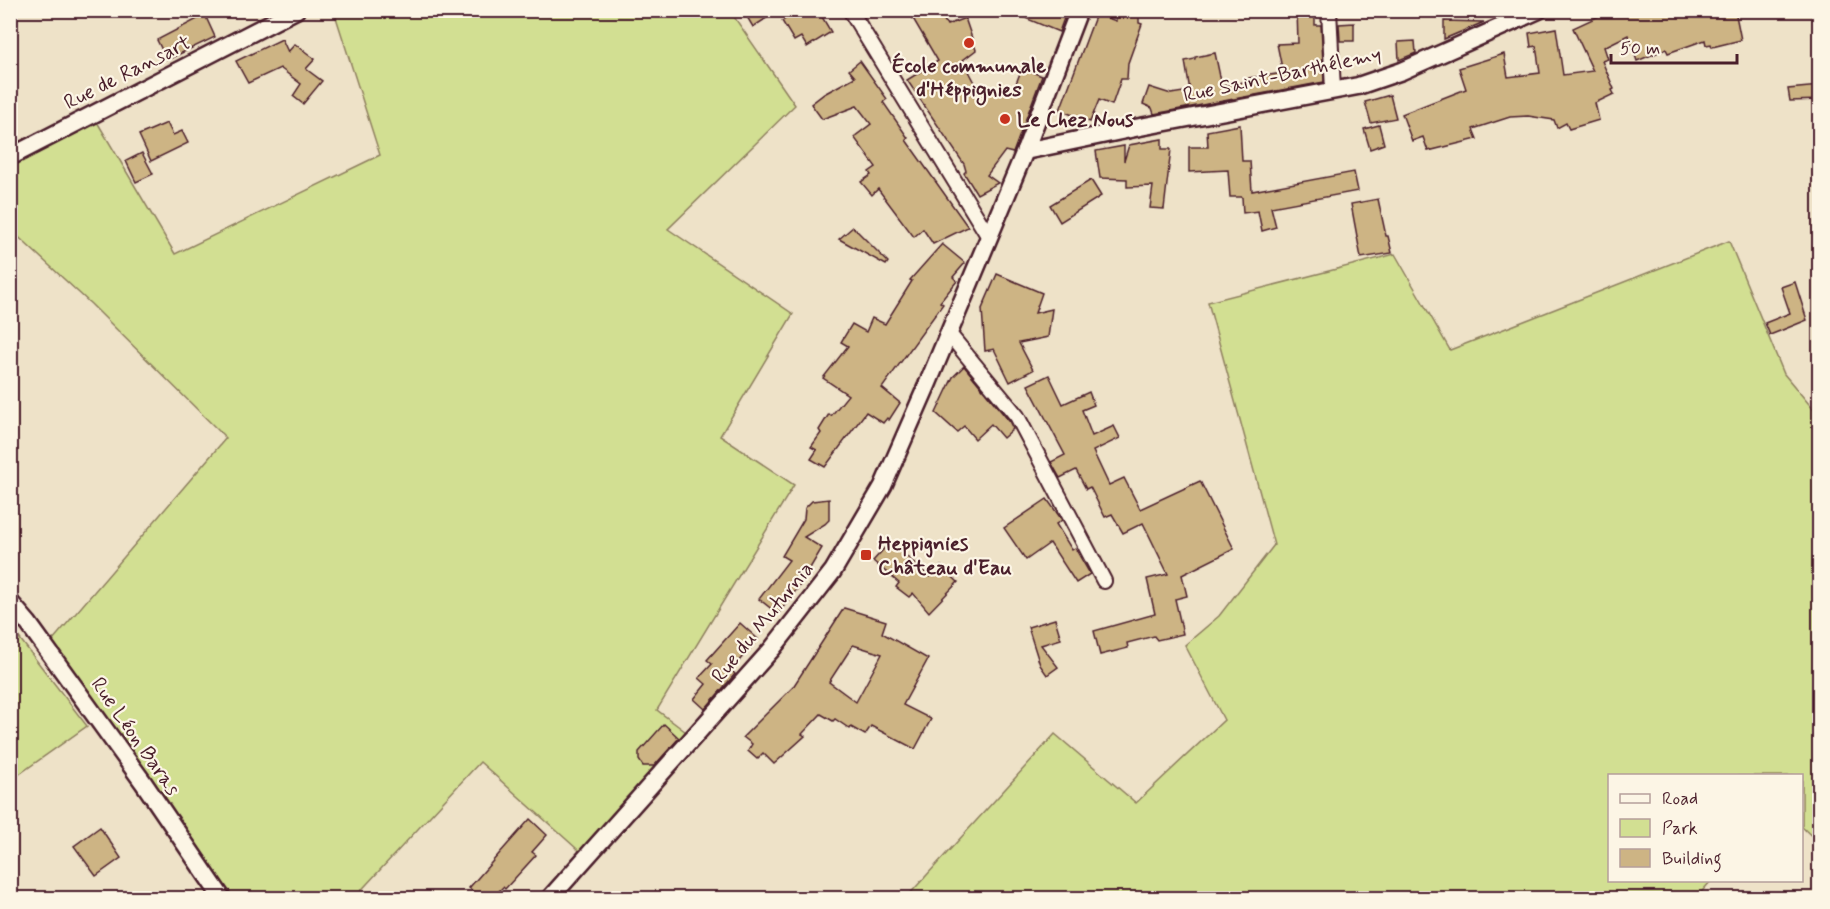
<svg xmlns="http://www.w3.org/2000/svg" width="1830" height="909" font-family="Mynerve,sans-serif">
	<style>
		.green { fill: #d2df92; stroke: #8e7f5e; stroke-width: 1.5 }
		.building { fill: #cdb484; stroke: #4a1f2b; stroke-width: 1.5; fill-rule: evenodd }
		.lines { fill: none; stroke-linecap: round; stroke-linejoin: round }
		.minor-casing { stroke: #4a1f2b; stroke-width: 18 }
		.tertiary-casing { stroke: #4a1f2b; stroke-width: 21 }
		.minor { stroke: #fcf5e5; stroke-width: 14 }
		.tertiary { stroke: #fcf5e5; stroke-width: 16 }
		.poi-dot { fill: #c8321e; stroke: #fcf5e5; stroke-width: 2 }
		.labels { text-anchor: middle; stroke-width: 4.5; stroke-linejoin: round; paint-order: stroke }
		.poi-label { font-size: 21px; font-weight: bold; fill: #4a1f2b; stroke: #fcf5e5; text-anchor: start }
		.street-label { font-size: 21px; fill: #4a1f2b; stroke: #fcf5e5 }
	</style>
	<rect width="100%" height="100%" fill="#eee2c8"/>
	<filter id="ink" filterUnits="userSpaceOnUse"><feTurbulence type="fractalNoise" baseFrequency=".0167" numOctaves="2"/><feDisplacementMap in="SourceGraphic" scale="12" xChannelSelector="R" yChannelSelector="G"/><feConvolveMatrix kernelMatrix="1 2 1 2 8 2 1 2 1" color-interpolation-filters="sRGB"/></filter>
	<g filter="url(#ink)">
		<g class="green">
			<polygon points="334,11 730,11 795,105 668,229 793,314 720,436 794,485 657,710 694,738 586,857 480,762 354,898 223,898 46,648 226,438 91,304 11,230 10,157 93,115 175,254 380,155"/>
			<polygon points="1729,241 1784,374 1819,416 1819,843 1802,827 1802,776 1610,776 1610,880 1711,881 1696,898 906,898 1055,734 1136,803 1224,720 1185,645 1219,616 1274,545 1208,302 1395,254 1450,350"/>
			<polygon points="10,626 87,726 11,780 10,780"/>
		</g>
		<g class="building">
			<polygon points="743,10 779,10 753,27"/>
			<polygon points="799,10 818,10 831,32 807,47 801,37 794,41 782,21"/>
			<polygon points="908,10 938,10 947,25 965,18 976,50 963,60 979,90 1012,94 1022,68 1042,76 1013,153 1005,151 987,175 998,183 977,194 964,173 966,171 964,164 907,80 938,61"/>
			<polygon points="1006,10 1067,10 1059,32"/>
			<polygon points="1116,10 1139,10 1139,23 1142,24 1128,63 1127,79 1121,79 1112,105 1099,100 1090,122 1060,110 1096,14 1116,21"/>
			<polygon points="1297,10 1315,10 1315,25 1321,25 1324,82 1154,114 1152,108 1143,104 1149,87 1171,94 1190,91 1185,61 1195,59 1195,57 1215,53 1222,86 1249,81 1249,78 1283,73 1277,44 1298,43"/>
			<polygon points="1612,10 1735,10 1741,40 1712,47 1711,44 1706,45 1705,40 1668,53 1666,49 1637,61 1628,35 1604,47 1608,59 1602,61 1614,89 1612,90 1614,94 1595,103 1599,120 1569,129 1566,123 1557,128 1554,120 1528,116 1510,117 1473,129 1477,139 1428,151 1423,137 1412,141 1402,114 1466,89 1459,68 1504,54 1508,77 1540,73 1536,46 1531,47 1529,33 1556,28 1563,75 1593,71 1573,28"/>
			<polygon points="205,15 215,37 167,60 157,40"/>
			<polygon points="1444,21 1484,22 1444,39"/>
			<polygon points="1354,23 1354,41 1340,41 1339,24"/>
			<polygon points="282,39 288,52 295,44 315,59 306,69 322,81 303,104 293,96 301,84 280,68 248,83 236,61"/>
			<polygon points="1415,41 1416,53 1399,60 1398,42"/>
			<polygon points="860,61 887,99 883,102 908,138 906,140 968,227 933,244 923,229 914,237 878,189 872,195 861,182 871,175 869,172 876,167 854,137 871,124 857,106 822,119 811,104 824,94 855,77 849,70"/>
			<polygon points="1820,86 1820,100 1790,101 1788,89"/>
			<polygon points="1390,95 1396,118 1371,123 1365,102"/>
			<polygon points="167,123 173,135 182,131 188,143 151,161 139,135"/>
			<polygon points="1240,125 1242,161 1250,161 1252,191 1354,172 1358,191 1271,207 1276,227 1262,231 1258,211 1243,213 1242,197 1230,197 1228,170 1189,172 1189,147 1208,147 1207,131"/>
			<polygon points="1379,125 1384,144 1370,149 1364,129"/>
			<polygon points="1162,139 1162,149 1171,149 1164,209 1150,208 1153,186 1127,187 1127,179 1100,178 1096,151 1124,146 1124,161 1129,145"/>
			<polygon points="142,153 153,174 136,182 126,161"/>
			<polygon points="1091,180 1101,196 1060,222 1050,205"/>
			<polygon points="1378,199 1386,236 1388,236 1392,253 1361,258 1351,204"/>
			<polygon points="853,227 888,262 886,265 839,239"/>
			<polygon points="942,244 965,263 953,277 957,281 940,302 943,304 882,388 900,403 889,420 887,418 883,423 866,412 825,467 811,459 817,450 811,447 821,433 819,430 829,414 831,416 848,395 823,378 848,346 841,342 852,324 866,332 872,318 885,324 912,281 910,280"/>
			<polygon points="997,274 1042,293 1035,313 1052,309 1048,337 1019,343 1033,370 1010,382 994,349 985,351 982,309"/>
			<polygon points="1795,282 1807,320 1770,335 1765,323 1790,313 1781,287"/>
			<polygon points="964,366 1009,421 1013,429 1003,438 991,424 975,439 964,426 957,432 936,413 953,377"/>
			<polygon points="1049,375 1063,404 1089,392 1094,405 1082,410 1092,436 1114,426 1120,438 1093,451 1109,485 1124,478 1140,509 1200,481 1234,549 1182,575 1187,596 1175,599 1183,634 1157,640 1154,636 1127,643 1128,648 1100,655 1094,631 1155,614 1147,579 1168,574 1143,523 1123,533 1112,514 1105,517 1090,487 1086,489 1076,470 1060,478 1051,462 1065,455 1028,385"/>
			<polygon points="829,499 829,520 825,524 804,537 822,548 800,585 778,614 759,599 789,560 782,556 804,519 805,508 812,501"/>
			<polygon points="1047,499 1062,520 1056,524 1072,550 1075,548 1090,574 1076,583 1050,543 1026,560 1004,528"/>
			<polygon points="890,542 930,577 941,566 958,582 929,612 913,593 909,597 896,587 899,583 873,561"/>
			<path d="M844,608L886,621L882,633L928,659L903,705L931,719L915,749L871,726L865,735L851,727L850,729L835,719L833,721L821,714L802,734L805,736L774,764L763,753L757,759L748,751L752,744L743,737L793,687ZM853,645L882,654L856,702L829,682Z"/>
			<polygon points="1055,619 1061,639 1041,645 1058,667 1047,675 1040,665 1028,627"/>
			<polygon points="740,623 758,639 731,670 735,674 705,709 694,699 706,684 699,678 712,664 707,660"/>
			<polygon points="664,724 679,738 654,766 643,766 639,760 639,752"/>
			<polygon points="530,819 547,835 532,852 536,855 505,889 503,887 492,898 481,898 469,888"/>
			<polygon points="100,827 121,858 96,876 74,846"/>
		</g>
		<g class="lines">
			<g class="minor-casing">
				<g id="minor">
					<polyline points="850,10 989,237"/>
					<polyline points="1329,10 1333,90"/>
					<polyline points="949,334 1017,416 1104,581"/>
				</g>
			</g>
			<g class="tertiary-casing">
				<g id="tertiary">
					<polyline points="1025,151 1140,127 1358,86 1402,71 1539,10"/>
					<polyline points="10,157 296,10"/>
					<polyline points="10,602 28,623 143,782 222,898"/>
					<polyline points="550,898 772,649 833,571 883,486 928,383 1025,151 1079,10"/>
				</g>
			</g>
			<use href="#minor" class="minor"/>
			<use href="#tertiary" class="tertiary"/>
		</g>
	</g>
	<g class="poi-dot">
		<circle cx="969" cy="43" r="6"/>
		<circle cx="1005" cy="119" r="6"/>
		<rect x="860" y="549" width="12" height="12" rx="3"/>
	</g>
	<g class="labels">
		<g class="poi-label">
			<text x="969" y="72" text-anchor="middle">École communale<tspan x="969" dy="24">d'Héppignies</tspan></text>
			<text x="1017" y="126">Le Chez Nous</text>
			<text x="878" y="550">Heppignies<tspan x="878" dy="24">Château d'Eau</tspan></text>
		</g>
		<g class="street-label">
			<text transform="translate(127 72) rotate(-27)" y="7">Rue de Ransart</text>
			<text transform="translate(1282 74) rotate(-12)" y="7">Rue Saint-Barthélemy</text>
			<text transform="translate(762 622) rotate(-51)" y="7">Rue du Muturnia</text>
			<text transform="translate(136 736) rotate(55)" y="7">Rue Léon Baras</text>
		</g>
	</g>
	<rect width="1830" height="909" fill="none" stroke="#fcf5e5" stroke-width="36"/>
	<rect x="18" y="18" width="1794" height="873" fill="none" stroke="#4a1f2b" stroke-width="2" filter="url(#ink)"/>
	<rect x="1608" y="774" width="195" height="108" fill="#fcf5e5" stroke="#b59f9b" stroke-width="1.5"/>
	<rect x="1620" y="794" width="30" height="9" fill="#fcf5e5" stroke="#b59f9b" stroke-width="1.5"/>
	<text x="1662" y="804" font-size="18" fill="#4a1f2b">Road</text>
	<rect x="1620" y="819" width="30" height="18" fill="#d2df92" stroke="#b59f9b" stroke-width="1.5"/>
	<text x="1662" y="834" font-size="18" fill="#4a1f2b">Park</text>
	<rect x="1620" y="849" width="30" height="18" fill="#cdb484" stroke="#b59f9b" stroke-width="1.5"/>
	<text x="1662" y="864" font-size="18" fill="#4a1f2b">Building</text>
	<path d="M1611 54v9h126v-9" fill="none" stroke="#4a1f2b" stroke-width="3"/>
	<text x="1620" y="54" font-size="18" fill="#4a1f2b" stroke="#fcf5e5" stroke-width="4.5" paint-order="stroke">50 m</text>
</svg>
